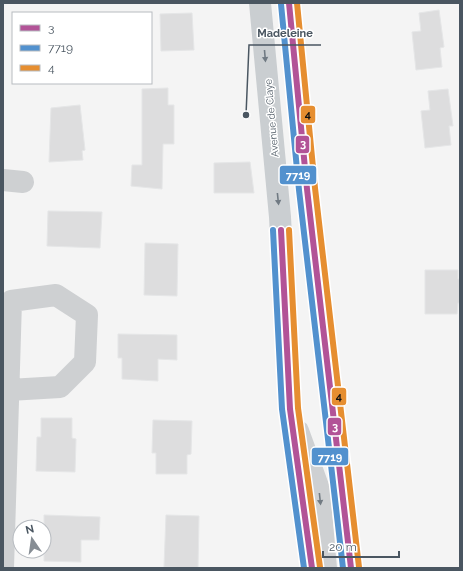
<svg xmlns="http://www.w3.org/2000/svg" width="463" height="571" font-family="Raleway,sans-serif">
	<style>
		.building { fill: #ddddde; stroke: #e5e6e7 }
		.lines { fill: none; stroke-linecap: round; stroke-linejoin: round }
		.minor { stroke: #ced0d2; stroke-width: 22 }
		.major { stroke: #caced1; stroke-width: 22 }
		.bus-1-casing { stroke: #fff; stroke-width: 9 }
		.bus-2-casing { stroke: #fff; stroke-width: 9 }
		.bus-3-casing { stroke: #fff; stroke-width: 9 }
		.bus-1 { stroke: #b25397; stroke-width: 6 }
		.bus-2 { stroke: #5291ce; stroke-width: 6 }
		.bus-3 { stroke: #e68e30; stroke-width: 6 }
		.oneway { fill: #707a83 }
		.oneway2 { fill: #727b83 }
		.labels { text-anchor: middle; stroke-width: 3; stroke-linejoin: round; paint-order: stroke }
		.street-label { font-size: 10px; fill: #4a5661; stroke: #fff }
		.leader { fill: none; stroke: #4a5661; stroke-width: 1.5 }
		.callout-dot { fill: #4a5661; stroke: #fff; stroke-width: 1.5 }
		.callout-label { font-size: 11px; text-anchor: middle; font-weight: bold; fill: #4a5661; stroke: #fff; stroke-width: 3; stroke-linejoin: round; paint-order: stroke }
		.line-badge { stroke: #fff; stroke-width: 1.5 }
		.badge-label { font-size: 11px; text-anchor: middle; font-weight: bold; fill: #fff }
		.pale-badge-label { font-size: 11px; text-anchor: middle; font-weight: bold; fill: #111 }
	</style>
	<rect width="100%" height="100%" fill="#f4f4f4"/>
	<g class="building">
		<polygon points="439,10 444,47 440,48 442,67 416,70 412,32 421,31 419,13"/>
		<polygon points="192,13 194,50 161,51 160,14"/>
		<polygon points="168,88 168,105 174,105 174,144 163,144 162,189 131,186 132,165 142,165 142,89"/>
		<polygon points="448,89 453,126 449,126 451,145 425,148 421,111 430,110 428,91"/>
		<polygon points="80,105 85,150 82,151 83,160 49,162 51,108"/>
		<polygon points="250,162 254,193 214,193 214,163"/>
		<polygon points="48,211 102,212 100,248 47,246"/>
		<polygon points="145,243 178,244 177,296 144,295"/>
		<polygon points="425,270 458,270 458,279 460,279 460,303 458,303 457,314 425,314"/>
		<polygon points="118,334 177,335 177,360 158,359 158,381 122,379 122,358 118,358"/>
		<polygon points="41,418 72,418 72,438 76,439 75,472 36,471 37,437 41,437"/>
		<polygon points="153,420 192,421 191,454 187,455 187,474 156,474 156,453 152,453"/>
		<polygon points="44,515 100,517 99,540 81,540 81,562 44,561"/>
		<polygon points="166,515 199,516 198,568 164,567"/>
	</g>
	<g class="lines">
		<g class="minor">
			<polyline points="3,180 23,182"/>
			<polyline points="298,431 319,489 326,568"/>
			<polyline points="3,568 11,301 56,295 87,315 85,362 60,387 9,390"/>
		</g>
		<g class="major">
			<polyline points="260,3 280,217 290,409 312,568"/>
			<polyline points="289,3 307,189 351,568"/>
		</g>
		<g class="bus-1-casing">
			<g id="bus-1">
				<polyline points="289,3 307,189 351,568"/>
				<polyline points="281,230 290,409 312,568"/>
			</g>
		</g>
		<g class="bus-2-casing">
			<g id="bus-2">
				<polyline points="281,4 299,190 343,568"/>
				<polyline points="273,230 282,409 304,568"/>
			</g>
		</g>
		<g class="bus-3-casing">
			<g id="bus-3">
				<polyline points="297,3 315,188 359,567"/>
				<polyline points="289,230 298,408 320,567"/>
			</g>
		</g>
		<use href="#bus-1" class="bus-1"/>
		<use href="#bus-2" class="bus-2"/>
		<use href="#bus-3" class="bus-3"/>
	</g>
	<defs><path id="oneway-solid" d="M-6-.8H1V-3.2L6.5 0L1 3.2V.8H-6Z"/></defs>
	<g class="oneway">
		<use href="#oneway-solid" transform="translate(265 56) rotate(85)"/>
		<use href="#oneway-solid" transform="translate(278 199) rotate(84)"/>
	</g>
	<use class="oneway2" href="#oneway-solid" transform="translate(320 499) rotate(84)"/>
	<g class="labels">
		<g class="street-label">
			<text transform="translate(271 118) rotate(-95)" y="4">Avenue de Claye</text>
		</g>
	</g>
	<path class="leader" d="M246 115L249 45H321"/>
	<circle class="callout-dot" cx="246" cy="115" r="4"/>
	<g class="callout-label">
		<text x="285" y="37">Madeleine</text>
	</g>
	<g class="line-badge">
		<rect x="300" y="105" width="16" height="19" rx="4" fill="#e68e30"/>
		<rect x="295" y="135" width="15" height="19" rx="4" fill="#b25397"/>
		<rect x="279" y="165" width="38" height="20" rx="4" fill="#5291ce"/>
		<rect x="331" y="387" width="16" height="19" rx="4" fill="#e68e30"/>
		<rect x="327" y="417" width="15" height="19" rx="4" fill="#b25397"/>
		<rect x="311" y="447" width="38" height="19" rx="4" fill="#5291ce"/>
	</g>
	<g class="badge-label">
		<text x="303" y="148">3</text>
		<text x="298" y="179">7719</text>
		<text x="335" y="431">3</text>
		<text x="330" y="461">7719</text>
	</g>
	<g class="pale-badge-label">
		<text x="308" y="118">4</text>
		<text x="339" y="400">4</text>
	</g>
	<rect width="463" height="571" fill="none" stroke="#4a5661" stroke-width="8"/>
	<rect x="12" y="12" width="140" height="72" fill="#ffffff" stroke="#b7bbc0"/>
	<rect x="20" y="25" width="20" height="6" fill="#b25397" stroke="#b7bbc0"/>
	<text x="48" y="32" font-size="12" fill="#4a5661">3</text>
	<rect x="20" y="45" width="20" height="6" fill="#5291ce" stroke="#b7bbc0"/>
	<text x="48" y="52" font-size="12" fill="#4a5661">7719</text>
	<rect x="20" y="65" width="20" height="6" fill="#e68e30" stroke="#b7bbc0"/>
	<text x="48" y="72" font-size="12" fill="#4a5661">4</text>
	<g transform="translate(32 539) rotate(347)"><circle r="19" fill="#ffffff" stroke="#b7bbc0"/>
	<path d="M0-3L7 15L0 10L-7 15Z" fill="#868d94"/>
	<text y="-6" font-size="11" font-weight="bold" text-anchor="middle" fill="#4a5661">N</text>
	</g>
	<path d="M323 551v6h76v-6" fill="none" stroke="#4a5661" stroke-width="2"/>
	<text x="329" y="551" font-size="12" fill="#4a5661" stroke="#ffffff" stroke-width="3" paint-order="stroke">20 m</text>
</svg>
